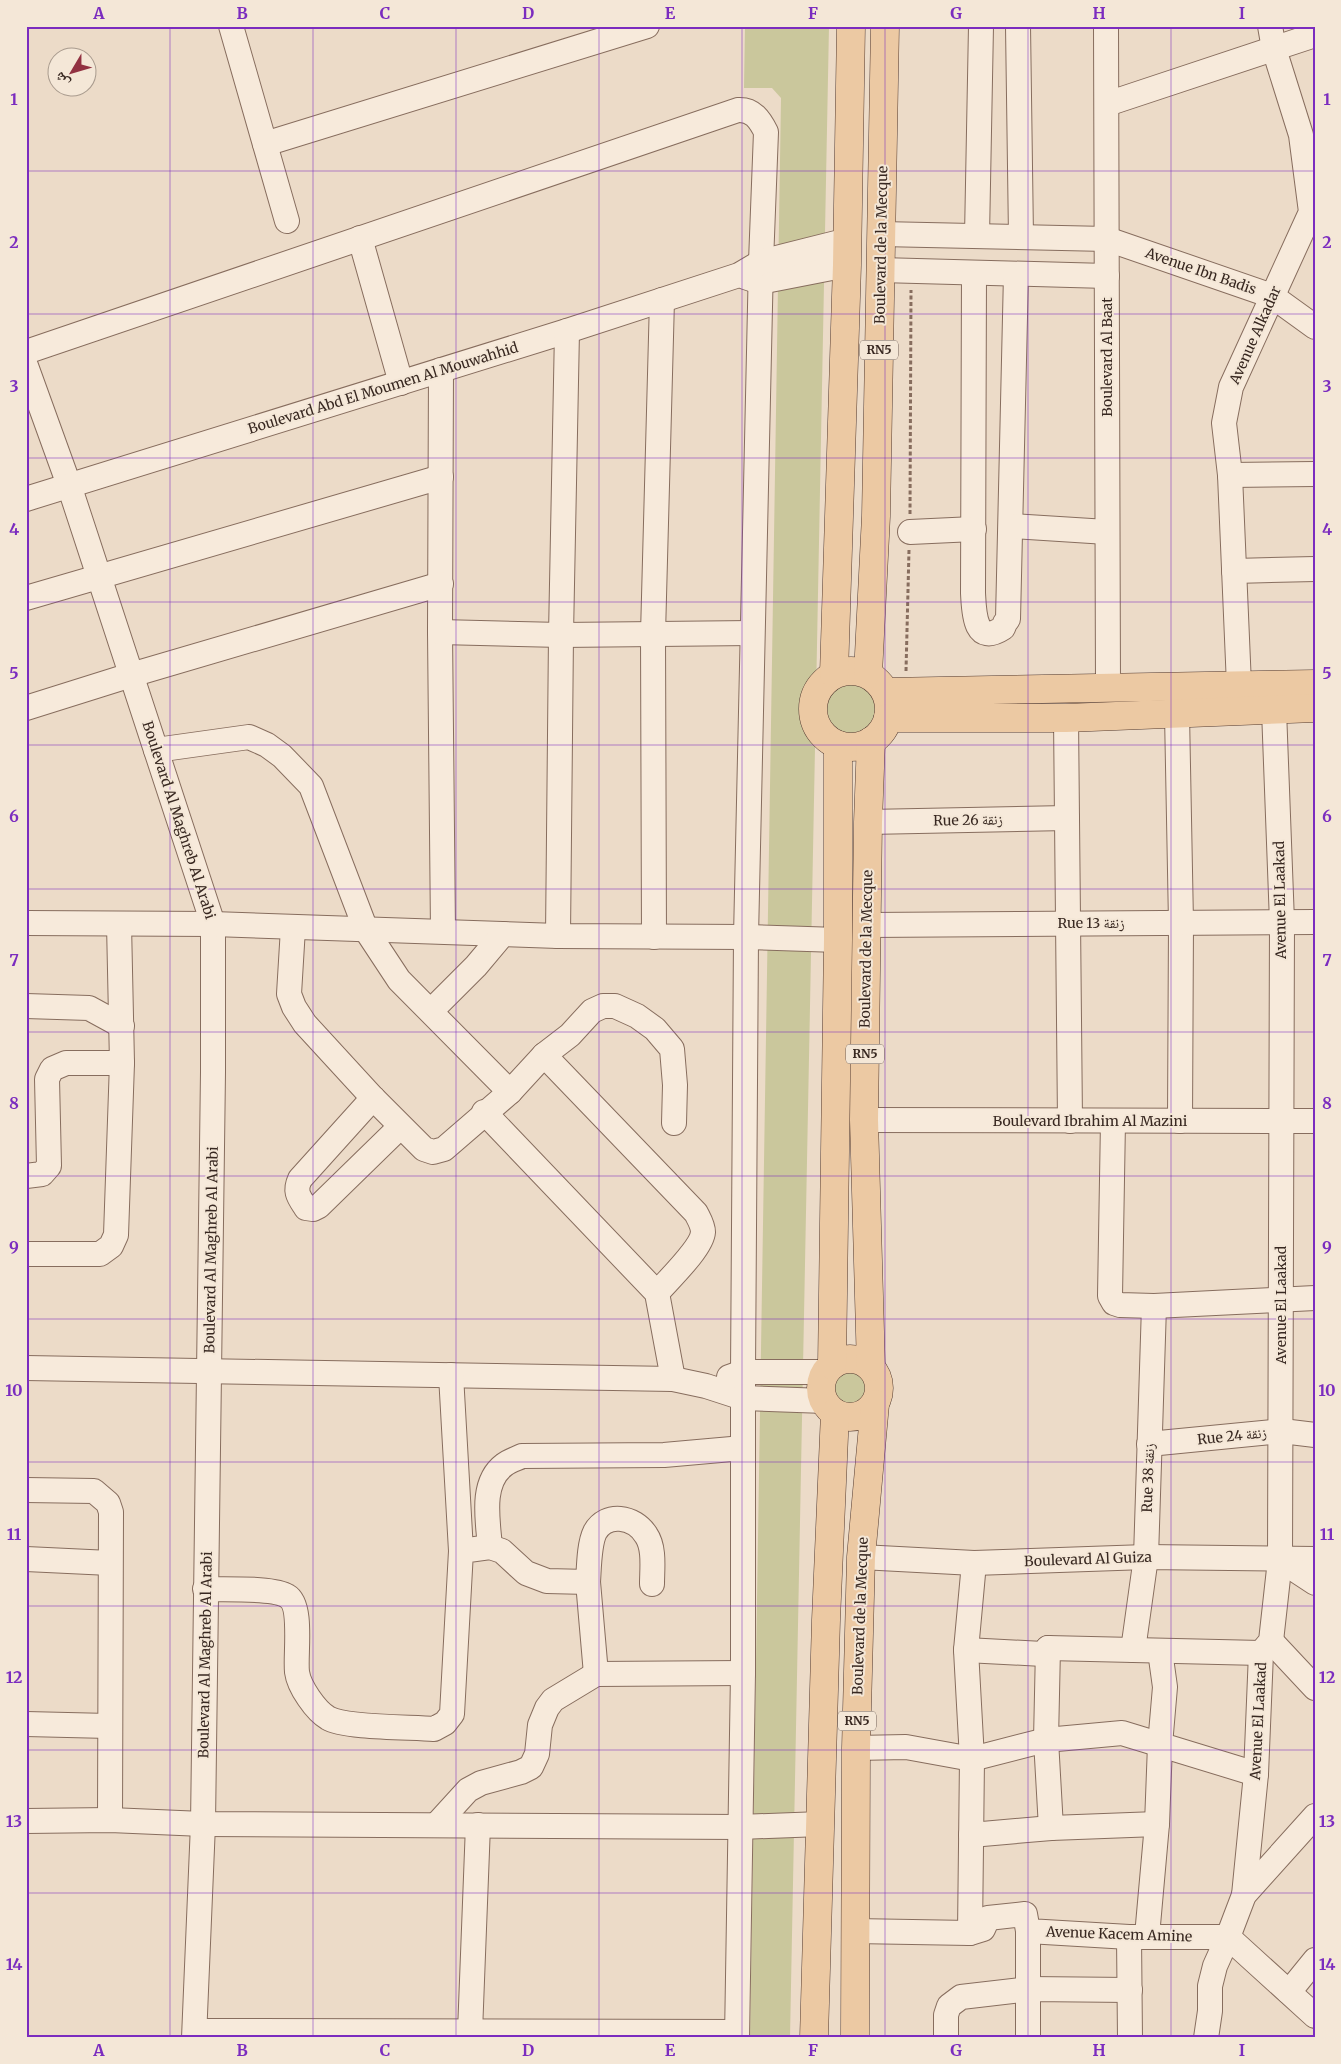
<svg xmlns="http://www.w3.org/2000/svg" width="1341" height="2064" font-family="Merriweather,'Noto Naskh Arabic',serif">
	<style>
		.green { fill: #cac79c }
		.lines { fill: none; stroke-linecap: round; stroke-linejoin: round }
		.minor-casing { stroke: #876d5e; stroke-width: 26 }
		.major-casing { stroke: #553c32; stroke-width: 29 }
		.path { stroke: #876d5e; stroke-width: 3; stroke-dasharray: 4 2.5; stroke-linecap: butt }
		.minor { stroke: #f7eadb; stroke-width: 24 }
		.major { stroke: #ecc9a3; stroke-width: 28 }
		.grid { fill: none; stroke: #7b2cbf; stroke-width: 1; stroke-opacity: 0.55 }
		.labels { text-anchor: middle; stroke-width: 4; stroke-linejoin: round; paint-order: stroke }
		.shield { fill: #f4e7d7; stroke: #706158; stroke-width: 1 }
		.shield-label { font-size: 12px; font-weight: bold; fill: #382821 }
		.street-label { font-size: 14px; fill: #382821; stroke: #f4e7d7 }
		.neatline { fill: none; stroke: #7b2cbf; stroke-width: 2 }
		.grid-label { font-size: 16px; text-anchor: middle; font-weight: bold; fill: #7b2cbf }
	</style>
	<rect width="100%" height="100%" fill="#ecdbc8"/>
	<g class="green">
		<polygon points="745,26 829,26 790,2038 750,2038 781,98 772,88 744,88"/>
		<circle cx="851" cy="707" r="27"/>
		<circle cx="850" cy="1388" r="18"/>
	</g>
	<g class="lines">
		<g class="minor-casing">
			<g id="minor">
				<polyline points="231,26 287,221"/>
				<polyline points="1018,26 1021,237"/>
				<polyline points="1106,26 1108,688"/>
				<polyline points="1107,104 1315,35"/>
				<polyline points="265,144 647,26"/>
				<polyline points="881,234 1107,239 1272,296 1315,327"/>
				<polyline points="977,236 981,26"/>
				<polyline points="360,238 401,383"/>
				<polyline points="880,270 1107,276"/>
				<path d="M974,273L973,593C974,611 974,647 1003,628L1005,623L1008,619L1016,274"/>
				<polyline points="745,277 760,282 847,265"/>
				<path d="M26,352L738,110C753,109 760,120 766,132L761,262L746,937L743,1372V1673L737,2038"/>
				<polyline points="26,366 69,485 213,924 213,1072 203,1824 194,2038"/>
				<polyline points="441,370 440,632 443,931"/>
				<polyline points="1230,475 1315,474"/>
				<polyline points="26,499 567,331 739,275 761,262 848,240"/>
				<polyline points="1011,526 1107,532"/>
				<polyline points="910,532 974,529"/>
				<polyline points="1234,571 1315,569"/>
				<polyline points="26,598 441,477"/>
				<polyline points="440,632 561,635 752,633"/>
				<polyline points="1239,685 1230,475 1224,423 1231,387 1311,212 1301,135 1274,49 1270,26"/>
				<polyline points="26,708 131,675 441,584"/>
				<polyline points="1177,714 1181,923 1180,1121"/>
				<polyline points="1066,718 1070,1121"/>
				<polyline points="156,750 249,737 267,745 282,756 311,786 366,930 399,980 510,1092"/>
				<polyline points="868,822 1067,818"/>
				<polyline points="26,923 213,924 558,936 746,937 838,940"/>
				<polyline points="867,925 1315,922"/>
				<polyline points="293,928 289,994 294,1007 305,1024 373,1098 424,1149 433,1152 444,1149 510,1092 544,1055 570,1035 592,1011 603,1006 615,1006 637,1016 655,1029 672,1049 675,1085 674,1123"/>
				<polyline points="558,936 561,635 567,331"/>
				<polyline points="654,937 653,634 662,300"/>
				<polyline points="26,1006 89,1008 122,1026"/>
				<polyline points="431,1011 476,966 503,934"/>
				<path d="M544,1055L696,1213C699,1219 703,1225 703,1232C702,1248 668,1280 657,1293"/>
				<path d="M373,1098L300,1179C294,1192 299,1197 306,1208L313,1209L319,1206L400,1127"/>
				<polyline points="484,1112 657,1293 673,1379"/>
				<polyline points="864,1120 1315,1121"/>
				<polyline points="1113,1121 1110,1296 1114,1303 1120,1305 1154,1306 1315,1298"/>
				<polyline points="26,1176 42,1174 49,1166 47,1079 52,1069 66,1063 122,1063"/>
				<polyline points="26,1254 100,1254 111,1246 116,1235 122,1063 119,924"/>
				<polyline points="26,1368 673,1379 706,1386 743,1398 825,1401"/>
				<polyline points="451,1375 461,1551"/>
				<polyline points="729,1377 743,1372 825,1372"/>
				<polyline points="1149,1444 1282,1431 1315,1435"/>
				<polyline points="26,1490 94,1491 108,1503 111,1512 110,1820"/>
				<path d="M490,1547C488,1521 480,1483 504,1465C509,1461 516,1459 522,1456L664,1455L743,1448"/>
				<polyline points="861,1557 974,1563 1146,1557 1315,1559"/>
				<polyline points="26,1559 110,1563"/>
				<polyline points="1280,1560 1315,1583"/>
				<path d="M588,1582C589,1568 589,1544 595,1532C606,1512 634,1516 646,1535C655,1548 652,1569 652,1584"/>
				<path d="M205,1589C224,1590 273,1587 287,1596C303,1605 295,1655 297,1672C299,1687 316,1711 328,1718C344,1728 412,1727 434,1729L445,1723L452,1714L461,1551L490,1547L502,1551L526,1573L547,1581L588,1582L596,1674"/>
				<polyline points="1271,1641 1315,1688"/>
				<polyline points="1048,1648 1046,1740 1051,1828"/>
				<polyline points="966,1650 1043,1654 1048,1648 1261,1653"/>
				<polyline points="1133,1650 1146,1557 1154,1306"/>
				<polyline points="26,1724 109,1726"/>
				<polyline points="856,1748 906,1747 972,1759 1046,1740 1122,1733 1256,1774"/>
				<polyline points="26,1821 110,1820 203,1824 740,1827 821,1824"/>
				<polyline points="437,1824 468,1790 481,1783 521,1772 531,1767 537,1754 540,1725 547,1708 553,1700 596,1674 743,1673"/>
				<polyline points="971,1835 1051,1828 1157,1824"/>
				<polyline points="1244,1895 1256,1774 1261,1653 1271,1641 1280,1560 1282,922 1274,710"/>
				<polyline points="854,1931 970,1933 983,1929 988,1918 1025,1914 1028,1931 1129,1937 1228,1937 1315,2016"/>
				<polyline points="970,1933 972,1759 966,1650 974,1563"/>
				<polyline points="1147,1936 1157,1824 1160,1745 1165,1687 1160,1651"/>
				<polyline points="1129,1937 1130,2038"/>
				<polyline points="1289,1992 1315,1960"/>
				<polyline points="195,2031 737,2032"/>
				<polyline points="470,2032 478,1825"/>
				<polyline points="946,2038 946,2015 949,2006 961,1997 1029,1989 1130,1990"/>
				<polyline points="1028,2038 1028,1931"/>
				<polyline points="1206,2038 1210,2011 1210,1986 1215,1966 1228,1937 1244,1895 1315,1816"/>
			</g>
		</g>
		<g class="major-casing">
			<g id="major">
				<circle cx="851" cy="709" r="38"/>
				<polyline points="834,674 847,265 851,26"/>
				<polyline points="868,674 876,516 885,26"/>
				<polyline points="886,692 1315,684"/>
				<polyline points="888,718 1066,718 1315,708"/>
				<circle cx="850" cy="1388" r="29"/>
				<polyline points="832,1365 838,940 838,745"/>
				<polyline points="871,1367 864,1120 868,822 871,741"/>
				<polyline points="814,2038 826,1620 835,1413"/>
				<polyline points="855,2038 856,1748 861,1557 875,1404"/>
			</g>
		</g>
		<g class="path">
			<polyline points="910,514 911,290"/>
			<polyline points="906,671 909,550"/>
		</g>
		<use href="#minor" class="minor"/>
		<use href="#major" class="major"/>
	</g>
	<path class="grid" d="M170,26V2038M313,26V2038M456,26V2038M599,26V2038M742,26V2038M885,26V2038M1028,26V2038M1171,26V2038M26,171H1315M26,314H1315M26,458H1315M26,602H1315M26,745H1315M26,889H1315M26,1032H1315M26,1176H1315M26,1319H1315M26,1462H1315M26,1606H1315M26,1750H1315M26,1893H1315"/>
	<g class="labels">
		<g class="shield">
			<rect x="860" y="340.5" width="38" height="19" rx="4"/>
			<rect x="846" y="1044.5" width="38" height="19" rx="4"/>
			<rect x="838" y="1711.5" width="38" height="19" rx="4"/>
		</g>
		<g class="shield-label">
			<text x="879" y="354">RN5</text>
			<text x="865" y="1058">RN5</text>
			<text x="857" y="1725">RN5</text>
		</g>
		<g class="street-label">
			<text transform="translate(881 245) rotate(-89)" y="5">Boulevard de la Mecque</text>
			<text transform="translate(1201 271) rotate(19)" y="5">Avenue Ibn Badis</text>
			<text transform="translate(1255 335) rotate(-66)" y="5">Avenue Alkadar</text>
			<text transform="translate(1107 357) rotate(-90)" y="5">Boulevard Al Baat</text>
			<text transform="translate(383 388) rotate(-17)" y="5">Boulevard Abd El Moumen Al Mouwahhid</text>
			<text transform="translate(179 820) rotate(72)" y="5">Boulevard Al Maghreb Al Arabi</text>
			<text transform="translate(968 820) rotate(-1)" y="5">Rue 26 زنقة</text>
			<text transform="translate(1280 900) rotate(-91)" y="5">Avenue El Laakad</text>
			<text x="1091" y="928">Rue 13 زنقة</text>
			<text transform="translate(866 949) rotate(-89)" y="5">Boulevard de la Mecque</text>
			<text x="1090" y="1126">Boulevard Ibrahim Al Mazini</text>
			<text transform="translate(211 1250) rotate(-89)" y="5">Boulevard Al Maghreb Al Arabi</text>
			<text transform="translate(1281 1305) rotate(-90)" y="5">Avenue El Laakad</text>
			<text transform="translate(1232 1436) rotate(-6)" y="5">Rue 24 زنقة</text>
			<text transform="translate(1148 1478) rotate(-88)" y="5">Rue 38 زنقة</text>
			<text transform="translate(1088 1559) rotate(-2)" y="5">Boulevard Al Guiza</text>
			<text transform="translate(860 1616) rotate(-88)" y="5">Boulevard de la Mecque</text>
			<text transform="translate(205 1655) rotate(-89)" y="5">Boulevard Al Maghreb Al Arabi</text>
			<text transform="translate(1258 1721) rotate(-87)" y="5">Avenue El Laakad</text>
			<text transform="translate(1119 1934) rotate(2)" y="5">Avenue Kacem Amine</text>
		</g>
	</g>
	<rect width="1341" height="2064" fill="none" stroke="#f4e7d7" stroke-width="55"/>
	<g transform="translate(72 72) rotate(232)"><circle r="24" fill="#f4e7d7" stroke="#a99b8e"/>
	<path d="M0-4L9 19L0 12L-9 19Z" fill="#923242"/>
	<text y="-8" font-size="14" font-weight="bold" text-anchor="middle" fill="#382821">ش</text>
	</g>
	<rect x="28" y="28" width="1286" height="2008" class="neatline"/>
	<g class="grid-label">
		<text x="99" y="19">A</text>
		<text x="242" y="19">B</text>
		<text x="385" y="19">C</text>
		<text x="528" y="19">D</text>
		<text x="670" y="19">E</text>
		<text x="813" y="19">F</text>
		<text x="956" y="19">G</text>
		<text x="1099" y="19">H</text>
		<text x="1242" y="19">I</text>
		<text x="14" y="105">1</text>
		<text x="1327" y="105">1</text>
		<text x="14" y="248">2</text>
		<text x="1327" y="248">2</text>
		<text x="14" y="392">3</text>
		<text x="1327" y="392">3</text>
		<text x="14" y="535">4</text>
		<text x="1327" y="535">4</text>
		<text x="14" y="679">5</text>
		<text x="1327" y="679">5</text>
		<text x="14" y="822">6</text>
		<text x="1327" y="822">6</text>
		<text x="14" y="966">7</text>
		<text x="1327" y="966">7</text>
		<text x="14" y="1109">8</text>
		<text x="1327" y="1109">8</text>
		<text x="14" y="1253">9</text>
		<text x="1327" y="1253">9</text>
		<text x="14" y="1396">10</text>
		<text x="1327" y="1396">10</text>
		<text x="14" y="1540">11</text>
		<text x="1327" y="1540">11</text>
		<text x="14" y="1683">12</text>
		<text x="1327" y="1683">12</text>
		<text x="14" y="1827">13</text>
		<text x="1327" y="1827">13</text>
		<text x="14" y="1970">14</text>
		<text x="1327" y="1970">14</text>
		<text x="99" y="2056">A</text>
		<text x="242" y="2056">B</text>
		<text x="385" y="2056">C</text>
		<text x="528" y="2056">D</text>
		<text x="670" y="2056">E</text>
		<text x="813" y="2056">F</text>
		<text x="956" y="2056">G</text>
		<text x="1099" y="2056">H</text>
		<text x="1242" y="2056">I</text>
	</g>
</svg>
